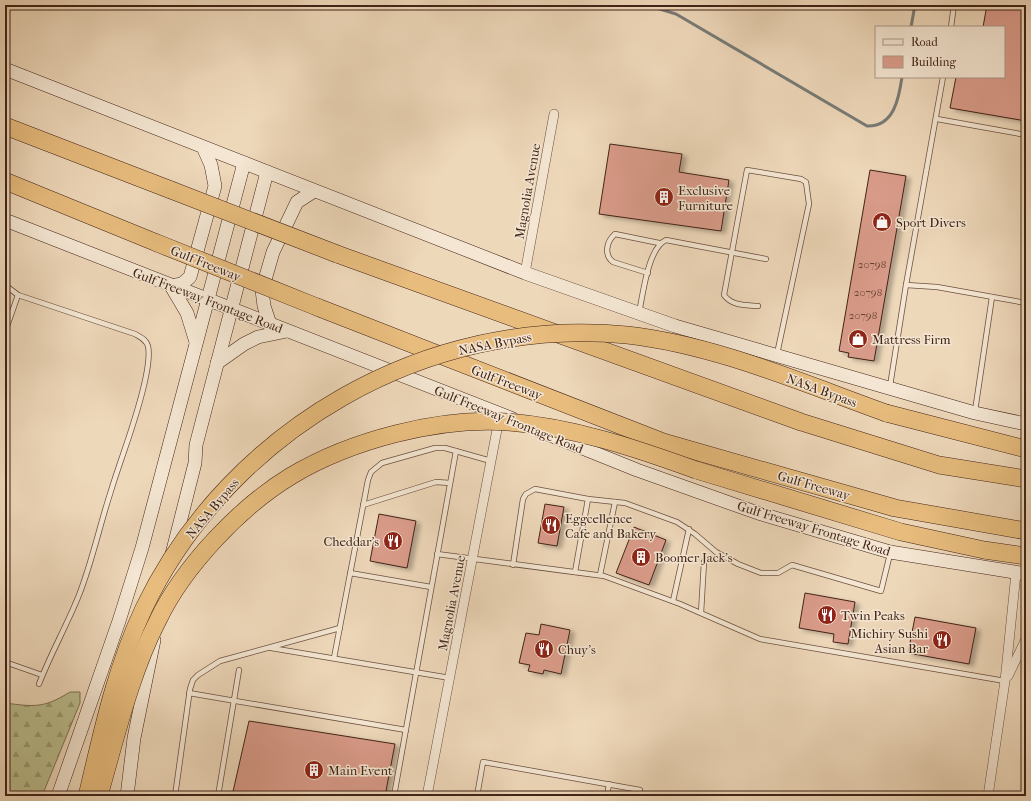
<svg xmlns="http://www.w3.org/2000/svg" width="1031" height="801" font-family="'IM FELL French Canon',serif">
	<style>
		.forest { fill: url(#forest-firs); stroke: #7e7052 }
		.lines { fill: none; stroke-linecap: round; stroke-linejoin: round }
		.stream { stroke: #787c78; stroke-width: 3 }
		.building { fill: #d99b89; stroke: #412317; filter: url(#shadow) }
		.service-casing { stroke: #6c5040; stroke-width: 6 }
		.minor-casing { stroke: #6c5040; stroke-width: 10 }
		.secondary-casing { stroke: #412317; stroke-width: 14 }
		.motorway-casing { stroke: #412317; stroke-width: 18 }
		.service { stroke: #f4e6d2; stroke-width: 4.5 }
		.minor { stroke: #f4e6d2; stroke-width: 9 }
		.secondary { stroke: #f4e6d2; stroke-width: 13 }
		.motorway { stroke: #e7bc7d; stroke-width: 17 }
		.motorway-bridge-casing { stroke: #412317; stroke-width: 18; stroke-linecap: butt }
		.motorway-bridge { stroke: #e7bc7d; stroke-width: 17 }
		.labels { text-anchor: middle; stroke-width: 3; stroke-linejoin: round; paint-order: stroke }
		.number-label { font-size: 11px; fill: #674134 }
		.poi-label { font-size: 13px; fill: #412317; stroke: #f4e6d2; text-anchor: start }
		.street-label { font-size: 13px; fill: #412317; stroke: #f4e6d2 }
	</style>
	<defs>
		<pattern id="forest-firs" width="22" height="20" patternUnits="userSpaceOnUse"><rect width="22" height="20" fill="#bbbe8e"/><path d="M5 1l3.5 6h-7zM16 11l3.5 6h-7z" fill="#9a9a73"/></pattern>
		<filter id="shadow"><feDropShadow dx="4.5" dy="2.5" stdDeviation="2" flood-color="#0004"/></filter>
	</defs>
	<rect width="100%" height="100%" fill="#eed8ba"/>
	<filter id="stains"><feTurbulence type="fractalNoise" baseFrequency=".005" numOctaves="4"/><feColorMatrix values="0 0 0 0 .2 0 0 0 0 .09 0 0 0 0 .02 0 0 0 .5 -.17"/></filter>
	<radialGradient id="worn" r=".72"><stop offset=".6" stop-color="#630" stop-opacity="0"/><stop offset="1" stop-color="#630" stop-opacity=".3"/></radialGradient>
	<path class="forest" d="M70,692H80V703L42,796H5V703C35,707 44,708 70,692Z"/>
	<g class="lines">
		<g class="stream">
			<path d="M647,5L676,14L867,126C894,127 899,98 902,77"/>
			<polyline points="911,27 915,5"/>
		</g>
	</g>
	<g class="building">
		<polygon points="987,5 1026,5 1026,121 950,108 956,77 1004,77 1004,27 983,27"/>
		<polygon points="610,144 682,154 679,172 729,180 721,231 599,214"/>
		<polygon points="870,170 906,176 874,361 848,357 849,353 839,351"/>
		<polygon points="545,504 564,507 557,546 538,543"/>
		<polygon points="379,514 416,521 407,568 370,561"/>
		<polygon points="634,527 666,540 649,585 616,573"/>
		<polygon points="805,593 855,602 848,644 833,642 834,634 799,628"/>
		<polygon points="915,617 976,628 969,664 908,653"/>
		<polygon points="541,624 570,630 561,674 544,670 543,674 528,671 530,665 519,663 526,633 539,635"/>
		<polygon points="249,721 395,744 385,796 232,796"/>
	</g>
	<g class="lines">
		<g class="service-casing">
			<g id="service">
				<polyline points="951,27 954,5"/>
				<polyline points="937,119 1026,135"/>
				<path d="M648,273L613,262C604,255 606,242 615,234L659,243"/>
				<path d="M5,285L18,295L135,334C140,337 146,339 148,346C150,355 148,366 146,376C138,417 122,454 110,494C99,528 92,562 79,595C67,625 51,653 39,684"/>
				<polyline points="906,285 937,287 1026,303"/>
				<path d="M758,306C745,305 732,306 724,295L747,170L801,179L806,182L809,204L777,354"/>
				<path d="M639,313C643,294 648,248 666,240L766,259"/>
				<polyline points="5,332 18,295"/>
				<polyline points="890,386 906,285 943,77"/>
				<polyline points="975,411 992,297"/>
				<polyline points="588,499 625,503 677,522 695,534 716,552 738,564 761,573 778,573 792,565 881,591 890,554"/>
				<polyline points="363,505 436,482 450,483"/>
				<polyline points="437,554 604,576 680,604 760,639 1005,681"/>
				<polyline points="513,565 523,499 526,494 535,489 588,499 575,572"/>
				<polyline points="350,573 431,587"/>
				<polyline points="600,575 615,502"/>
				<polyline points="673,601 689,529"/>
				<polyline points="701,613 704,562"/>
				<polyline points="271,648 450,678"/>
				<polyline points="334,658 368,480 371,472 382,463 435,448 445,448 491,461"/>
				<polyline points="5,662 42,675"/>
				<polyline points="189,693 406,730"/>
				<polyline points="508,794 517,796"/>
				<polyline points="175,796 190,689 193,680 198,675 220,661 340,628"/>
				<polyline points="218,796 239,670"/>
				<polyline points="394,796 456,451"/>
				<polyline points="477,796 483,762 640,790"/>
				<polyline points="607,796 609,784"/>
			</g>
		</g>
		<g class="minor-casing">
			<g id="minor">
				<polyline points="525,273 554,114"/>
				<polyline points="1008,676 1026,639"/>
				<polyline points="427,796 499,419"/>
				<polyline points="988,796 1005,681 1016,573"/>
			</g>
		</g>
		<g class="secondary-casing">
			<g id="secondary">
				<polyline points="5,69 525,273 675,326 975,413 1026,424"/>
				<polyline points="5,220 513,419"/>
				<polyline points="171,286 182,284 190,277 215,186 211,165 203,147"/>
				<polyline points="171,286 187,313 196,342"/>
				<polyline points="270,324 264,306 262,290 273,252 297,202 314,191"/>
				<polyline points="217,363 244,344 258,337 287,331"/>
				<polyline points="540,431 637,470 758,513 890,552 1026,574"/>
				<polyline points="172,554 195,463 196,445 267,172"/>
				<polyline points="58,796 119,621 142,548 244,163"/>
				<polyline points="127,796 134,738 154,640"/>
			</g>
		</g>
		<g class="motorway-casing">
			<g id="motorway">
				<polyline points="5,126 171,190"/>
				<polyline points="5,181 157,243"/>
				<polyline points="337,254 801,422 939,465 1026,479"/>
				<polyline points="317,307 663,442 895,508 1026,531"/>
				<polyline points="886,413 1026,449"/>
				<polyline points="696,470 901,532 984,550 1026,556"/>
			</g>
		</g>
		<use href="#service" class="service"/>
		<use href="#minor" class="minor"/>
		<use href="#secondary" class="secondary"/>
		<use href="#motorway" class="motorway"/>
		<g class="motorway-bridge-casing">
			<g id="motorway-bridge">
				<polyline points="171,190 337,254"/>
				<polyline points="157,243 317,307"/>
				<path d="M87,796C102,732 116,667 144,608C230,429 428,315 627,335C716,345 802,383 886,413"/>
				<path d="M99,796C116,737 130,675 158,620C184,566 240,507 291,476C351,440 439,417 508,422C573,427 635,448 696,470"/>
			</g>
		</g>
		<use href="#motorway-bridge" class="motorway-bridge"/>
	</g>
	<defs>
		<g id="building-disc" transform="scale(1)"><circle r="9.5" fill="#8f2418" stroke="#f4e6d2"/><path d="M-4-6H4V6H1V3H-1V6H-4ZM-2.5-4.3h1.7v1.8h-1.7ZM.8-4.3h1.7v1.8H.8ZM-2.5-1h1.7V.8h-1.7ZM.8-1h1.7V.8H.8Z" fill="#fff"/></g>
		<g id="shop-disc" transform="scale(1)"><circle r="9.5" fill="#8f2418" stroke="#f4e6d2"/><path d="M-5-2.5h2.3a2.7 3.5 0 0 1 5.4 0H5L5.5 6h-11ZM-1.5-2.5h3a1.5 2.3 0 0 0-3 0Z" fill="#fff"/></g>
		<g id="restaurant-disc" transform="scale(1)"><circle r="9.5" fill="#8f2418" stroke="#f4e6d2"/><path d="M-5-6h1v4h1v-4h1v4h1v-4h1v5L-1.5 .5V6h-2V.5L-5-1ZM5-6V6H3V1.5H1.5Q1.5-4 5-6Z" fill="#fff"/></g>
	</defs>
	<g fill-rule="evenodd">
		<use href="#building-disc" x="664" y="197"/>
		<use href="#shop-disc" x="882" y="222"/>
		<use href="#shop-disc" x="858" y="339"/>
		<use href="#restaurant-disc" x="551" y="525"/>
		<use href="#restaurant-disc" x="393" y="541"/>
		<use href="#building-disc" x="641" y="557"/>
		<use href="#restaurant-disc" x="827" y="615"/>
		<use href="#restaurant-disc" x="942" y="640"/>
		<use href="#restaurant-disc" x="544" y="649"/>
		<use href="#building-disc" x="314" y="770"/>
	</g>
	<g class="labels">
		<g class="number-label">
			<text x="872" y="268">20798</text>
			<text x="868" y="296">20798</text>
			<text x="863" y="319">20798</text>
		</g>
		<g class="poi-label">
			<text x="678" y="195">Exclusive<tspan x="678" dy="15">Furniture</tspan></text>
			<text x="896" y="227">Sport Divers</text>
			<text x="872" y="344">Mattress Firm</text>
			<text x="565" y="523">Eggcellence<tspan x="565" dy="15">Cafe and Bakery</tspan></text>
			<text x="379" y="546" text-anchor="end">Cheddar's</text>
			<text x="655" y="562">Boomer Jack's</text>
			<text x="841" y="620">Twin Peaks</text>
			<text x="928" y="638" text-anchor="end">Michiry Sushi<tspan x="928" dy="15">Asian Bar</tspan></text>
			<text x="558" y="654">Chuy's</text>
			<text x="328" y="775">Main Event</text>
		</g>
		<g class="street-label">
			<text transform="translate(527 191) rotate(-80)" y="5">Magnolia Avenue</text>
			<text transform="translate(206 263) rotate(22)" y="5">Gulf Freeway</text>
			<text transform="translate(208 300) rotate(21)" y="5">Gulf Freeway Frontage Road</text>
			<text transform="translate(495 343) rotate(-11)" y="5">NASA Bypass</text>
			<text transform="translate(507 382) rotate(21)" y="5">Gulf Freeway</text>
			<text transform="translate(822 390) rotate(20)" y="5">NASA Bypass</text>
			<text transform="translate(509 419) rotate(22)" y="5">Gulf Freeway Frontage Road</text>
			<text transform="translate(814 485) rotate(16)" y="5">Gulf Freeway</text>
			<text transform="translate(212 508) rotate(-50)" y="5">NASA Bypass</text>
			<text transform="translate(814 528) rotate(17)" y="5">Gulf Freeway Frontage Road</text>
			<text transform="translate(451 603) rotate(-79)" y="5">Magnolia Avenue</text>
		</g>
	</g>
	<rect width="1031" height="801" fill="none" stroke="#eed8ba" stroke-width="20"/>
	<rect x="6" y="6" width="1019" height="789" fill="none" stroke="#412317" stroke-width="2"/>
	<rect x="10" y="10" width="1011" height="781" fill="none" stroke="#412317"/>
	<rect x="875" y="26" width="130" height="52" fill="#f4e6d2" stroke="#ac9887"/>
	<rect x="883" y="39" width="20" height="6" fill="#f4e6d2" stroke="#ac9887"/>
	<text x="911" y="46" font-size="12" fill="#412317">Road</text>
	<rect x="883" y="56" width="20" height="12" fill="#d99b89" stroke="#ac9887"/>
	<text x="911" y="66" font-size="12" fill="#412317">Building</text>
	<rect width="100%" height="100%" filter="url(#stains)"/>
	<rect width="100%" height="100%" fill="url(#worn)"/>
</svg>
